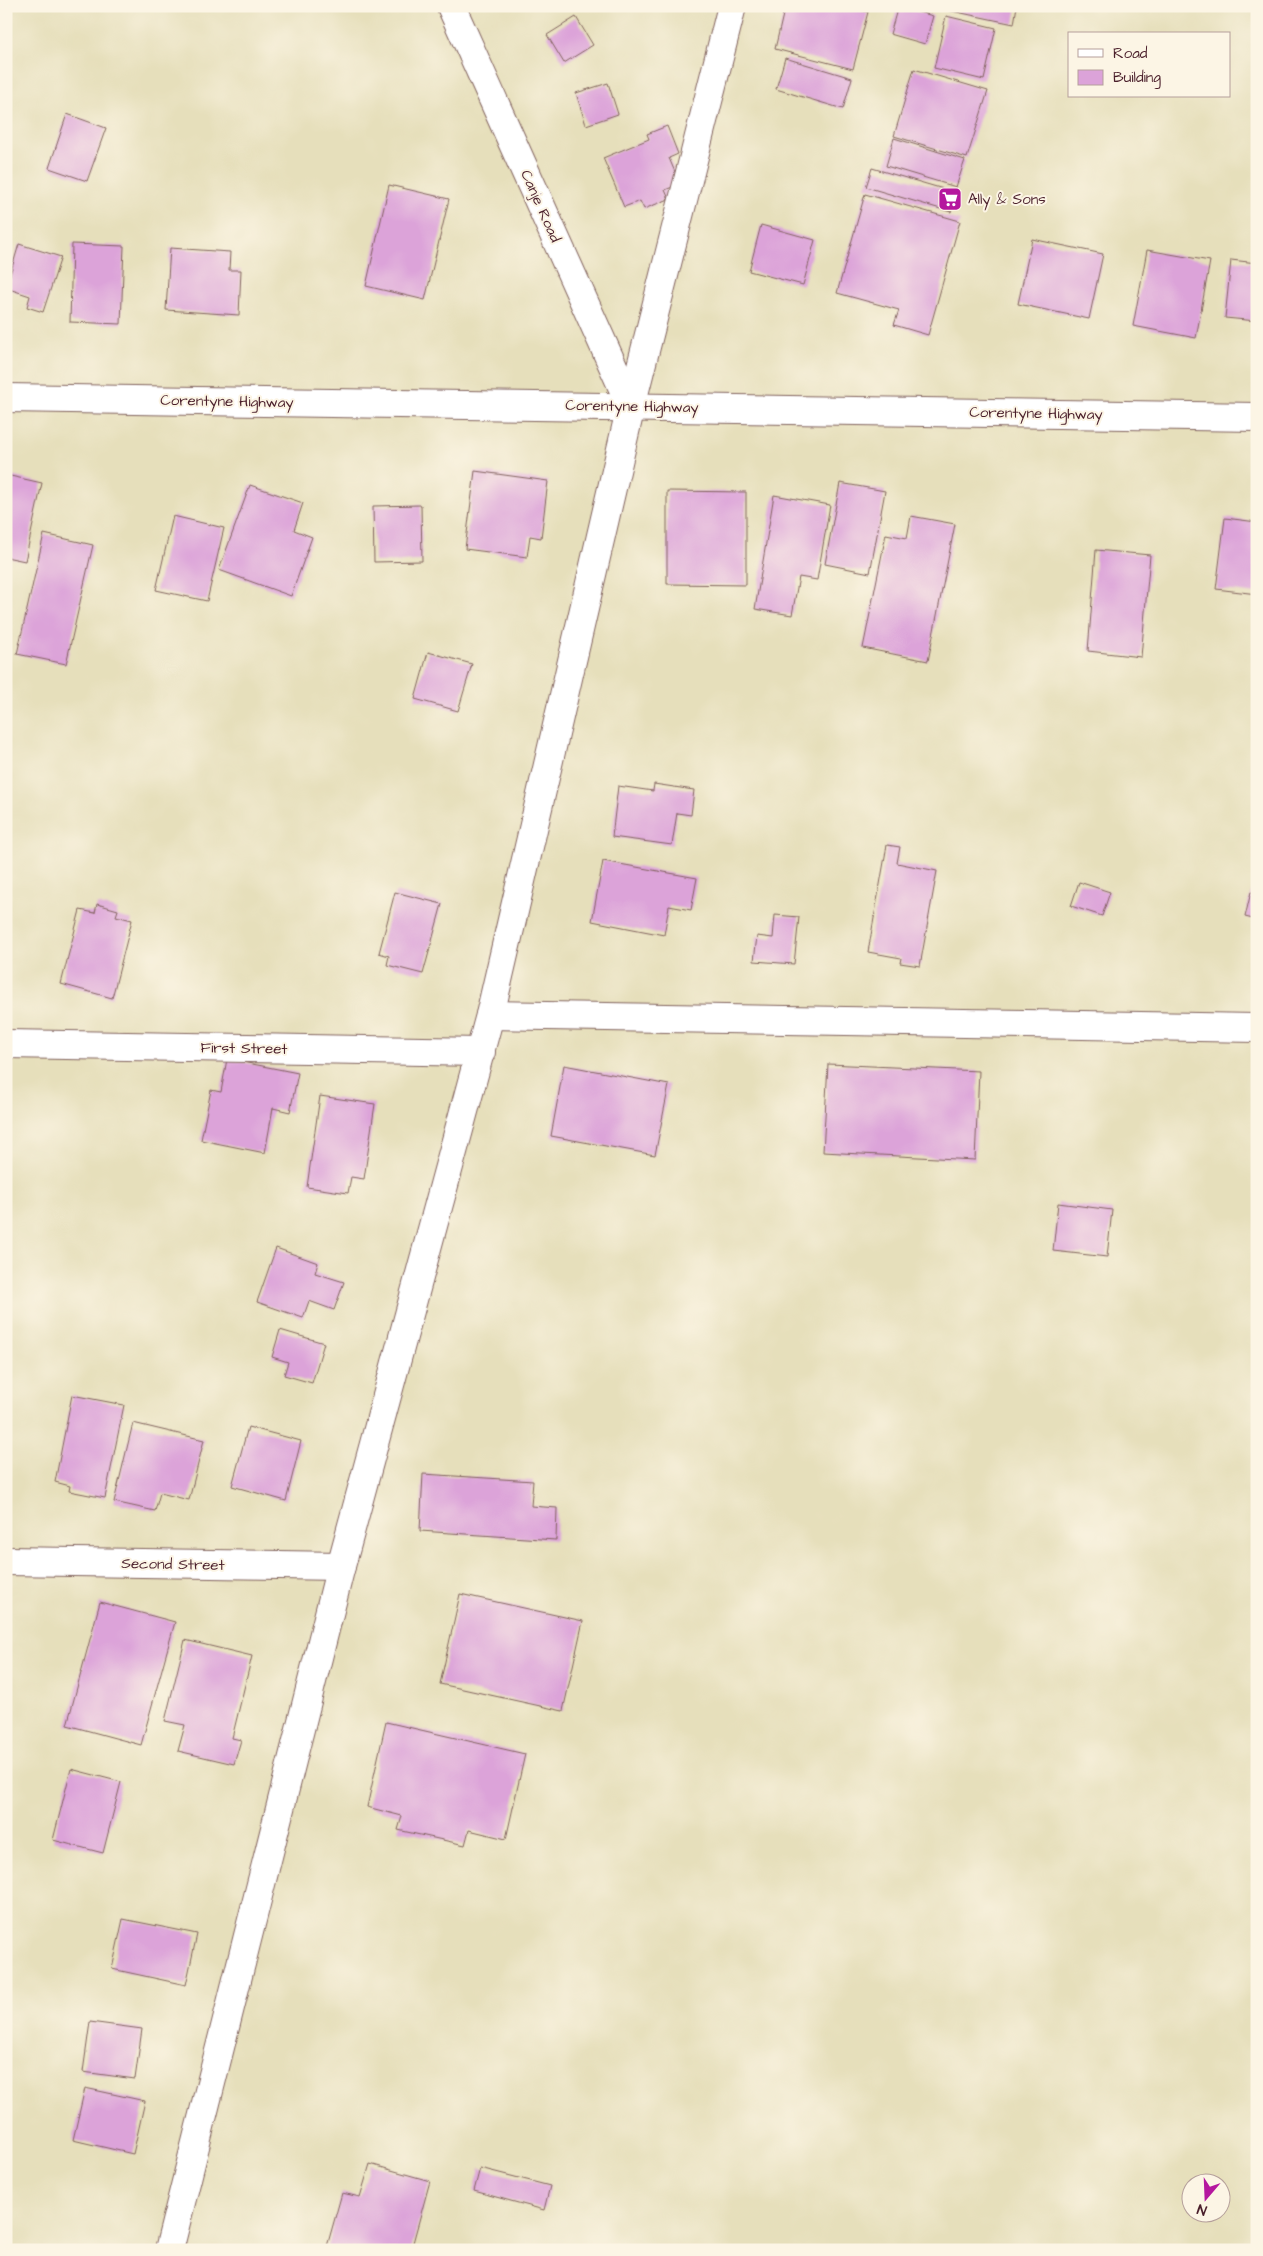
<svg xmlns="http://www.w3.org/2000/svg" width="1263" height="2256" font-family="'Architects Daughter',sans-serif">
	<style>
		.building { fill: #dca3d9 }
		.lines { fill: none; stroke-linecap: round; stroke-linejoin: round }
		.minor-casing { stroke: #81625d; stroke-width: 30 }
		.tertiary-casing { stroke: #81625d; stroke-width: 30 }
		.secondary-casing { stroke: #81625d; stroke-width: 30 }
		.minor { stroke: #fff; stroke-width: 28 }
		.tertiary { stroke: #fff; stroke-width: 28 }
		.secondary { stroke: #fff; stroke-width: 28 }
		.labels { text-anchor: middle; stroke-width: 4; stroke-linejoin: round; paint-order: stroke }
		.poi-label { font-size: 15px; fill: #4a1f2b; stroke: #fcf5e5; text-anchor: start }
		.street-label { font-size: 15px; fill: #4a1f2b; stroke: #fcf5e5 }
	</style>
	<rect width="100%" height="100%" fill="#fcf5e5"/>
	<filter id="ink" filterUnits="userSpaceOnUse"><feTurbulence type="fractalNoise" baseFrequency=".02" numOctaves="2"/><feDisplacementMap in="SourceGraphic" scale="10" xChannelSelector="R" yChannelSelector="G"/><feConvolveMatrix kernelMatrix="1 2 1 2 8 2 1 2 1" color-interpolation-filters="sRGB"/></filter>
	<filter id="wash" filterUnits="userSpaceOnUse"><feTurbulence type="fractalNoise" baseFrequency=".0096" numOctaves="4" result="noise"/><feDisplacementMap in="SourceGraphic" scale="20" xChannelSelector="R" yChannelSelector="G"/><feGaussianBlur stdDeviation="1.12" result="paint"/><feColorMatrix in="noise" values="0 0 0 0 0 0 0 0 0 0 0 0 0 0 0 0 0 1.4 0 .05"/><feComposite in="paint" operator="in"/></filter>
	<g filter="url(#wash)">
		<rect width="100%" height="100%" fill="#e6dfbb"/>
		<g id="blocks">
			<g class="building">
				<polygon points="785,6 845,6 868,12 853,69 775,49"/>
				<polygon points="898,6 933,16 925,44 890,34"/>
				<polygon points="928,6 1017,6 1014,24"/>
				<polygon points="946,16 996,28 984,80 934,68"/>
				<polygon points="576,17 593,45 564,63 547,35"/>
				<polygon points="785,58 852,78 843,109 776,89"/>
				<polygon points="914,69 988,91 967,158 894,136"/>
				<polygon points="608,83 618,114 586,125 576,93"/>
				<polygon points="67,114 106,128 87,181 49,168"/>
				<polygon points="667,126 678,154 669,158 680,184 665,190 669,199 644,209 640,201 624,207 603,158 649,139 647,134"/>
				<polygon points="894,138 965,160 956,187 886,166"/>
				<polygon points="872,168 957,193 951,212 866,187"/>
				<polygon points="389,185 449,199 425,300 366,286"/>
				<polygon points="865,194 960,221 928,335 894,325 899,310 837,293"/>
				<polygon points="761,225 815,240 803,285 749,271"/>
				<polygon points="1032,239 1103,254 1089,319 1018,304"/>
				<polygon points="19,244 61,257 43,312 27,307 30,296 6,288"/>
				<polygon points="72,244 124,246 121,324 70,322"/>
				<polygon points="170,248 230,252 229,270 241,270 239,315 166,310"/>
				<polygon points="1147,250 1210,261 1196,338 1133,326"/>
				<polygon points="1231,260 1257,263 1257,321 1225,318"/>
				<polygon points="475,471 548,481 541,538 530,536 527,557 465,549"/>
				<polygon points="6,475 42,483 25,561 6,557"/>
				<polygon points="840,483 885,491 870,573 825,564"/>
				<polygon points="250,485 303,503 294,530 312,537 291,596 219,570"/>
				<polygon points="667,491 746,492 746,585 667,584"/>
				<polygon points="774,495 830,505 817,580 799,577 792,615 755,609"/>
				<polygon points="421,505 422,561 374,562 373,506"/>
				<polygon points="173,516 224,528 207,601 156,590"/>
				<polygon points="911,516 955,524 928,661 863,648 886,534 907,538"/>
				<polygon points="1225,518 1257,522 1257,594 1216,589"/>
				<polygon points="44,534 93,545 66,664 17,654"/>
				<polygon points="1096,550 1150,555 1141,657 1088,651"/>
				<polygon points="428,652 472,664 458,711 415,699"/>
				<polygon points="654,784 694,790 691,815 677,813 672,845 612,837 618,786 653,791"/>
				<polygon points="887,845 900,847 897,863 937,871 920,966 900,963 901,958 868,952"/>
				<polygon points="603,861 697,878 691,910 669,906 664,935 592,921"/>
				<polygon points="1079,882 1110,892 1102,916 1071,906"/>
				<polygon points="395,892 442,904 423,974 387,965 389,956 379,953"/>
				<polygon points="1251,892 1257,893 1257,920 1245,917"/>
				<polygon points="97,904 118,910 116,916 132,920 112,998 61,984 80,910 95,913"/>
				<polygon points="775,915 799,917 794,964 754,961 757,936 773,938"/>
				<polygon points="227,1059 298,1073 290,1112 273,1108 265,1153 201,1140 211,1090 221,1092"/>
				<polygon points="828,1064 979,1071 975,1160 823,1152"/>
				<polygon points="564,1065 669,1085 655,1155 551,1136"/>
				<polygon points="320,1096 375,1104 364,1179 351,1177 348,1193 307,1187"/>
				<polygon points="1058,1203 1112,1210 1107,1257 1053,1251"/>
				<polygon points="276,1248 318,1263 315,1273 344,1282 334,1310 309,1301 303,1318 257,1302"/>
				<polygon points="280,1330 324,1343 312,1383 284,1375 288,1362 272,1357"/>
				<polygon points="72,1395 124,1405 105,1498 69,1491 70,1486 55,1482"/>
				<polygon points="133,1423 204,1440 189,1500 160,1493 155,1511 114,1502"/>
				<polygon points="248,1427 301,1441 286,1501 232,1486"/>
				<polygon points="423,1474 533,1481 531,1506 557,1508 556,1540 420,1531"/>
				<polygon points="460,1594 583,1621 563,1711 440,1684"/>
				<polygon points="100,1602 175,1622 141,1745 67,1725"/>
				<polygon points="185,1640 252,1656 232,1738 241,1740 234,1764 178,1751 185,1725 165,1721"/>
				<polygon points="386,1722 525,1754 506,1839 469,1830 465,1845 398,1830 402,1816 367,1807"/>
				<polygon points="71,1769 121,1782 103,1853 53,1840"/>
				<polygon points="123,1919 197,1934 186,1985 112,1969"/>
				<polygon points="90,2022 142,2029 135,2079 83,2072"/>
				<polygon points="85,2088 145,2101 133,2154 73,2140"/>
				<polygon points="370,2164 430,2181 411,2250 326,2250 342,2193 360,2197"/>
				<polygon points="480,2168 550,2186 544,2210 474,2191"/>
			</g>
		</g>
	</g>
	<g filter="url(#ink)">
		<use href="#blocks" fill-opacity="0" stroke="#81625d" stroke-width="1"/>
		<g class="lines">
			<g class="minor-casing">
				<g id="minor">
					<polyline points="490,1015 1257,1028"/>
					<polyline points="6,1044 481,1052"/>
					<polyline points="6,1561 341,1566"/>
					<polyline points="169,2250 341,1566 490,1015 631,406 732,6"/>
				</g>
			</g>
			<g class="tertiary-casing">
				<polyline id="tertiary" points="451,6 631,406"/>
			</g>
			<g class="secondary-casing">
				<polyline id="secondary" points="6,398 1257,417"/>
			</g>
			<use href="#minor" class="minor"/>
			<use href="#tertiary" class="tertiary"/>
			<use href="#secondary" class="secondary"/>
		</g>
	</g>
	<defs>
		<g id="supermarket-square" transform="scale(1.25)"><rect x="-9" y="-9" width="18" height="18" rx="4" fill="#b5179e" stroke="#fcf5e5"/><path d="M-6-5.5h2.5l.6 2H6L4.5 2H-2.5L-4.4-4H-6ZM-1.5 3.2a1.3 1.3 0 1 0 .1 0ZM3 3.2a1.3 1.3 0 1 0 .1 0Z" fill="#fff"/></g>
	</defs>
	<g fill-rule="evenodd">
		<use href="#supermarket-square" x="950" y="199"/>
	</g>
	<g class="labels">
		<g class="poi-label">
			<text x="968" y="204">Ally &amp; Sons</text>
		</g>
		<g class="street-label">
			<text transform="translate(541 206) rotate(66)" y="5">Canje Road</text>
			<text transform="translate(227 401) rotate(1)" y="5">Corentyne Highway</text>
			<text transform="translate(632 406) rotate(1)" y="5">Corentyne Highway</text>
			<text transform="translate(1036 413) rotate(1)" y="5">Corentyne Highway</text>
			<text transform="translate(244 1048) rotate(1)" y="5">First Street</text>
			<text transform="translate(173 1564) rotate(1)" y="5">Second Street</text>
		</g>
	</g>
	<rect width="1263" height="2256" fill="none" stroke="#fcf5e5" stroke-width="25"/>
	<rect x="1068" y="32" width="162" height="65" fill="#fcf5e5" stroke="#b59f9b"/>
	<rect x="1078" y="49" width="25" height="8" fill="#ffffff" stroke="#b59f9b"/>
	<text x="1113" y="58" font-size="15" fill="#4a1f2b">Road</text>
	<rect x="1078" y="70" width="25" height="15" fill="#dca3d9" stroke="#b59f9b"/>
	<text x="1113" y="82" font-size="15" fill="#4a1f2b">Building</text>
	<g transform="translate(1206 2198) rotate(199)"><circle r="24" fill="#fcf5e5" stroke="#b59f9b"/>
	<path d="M0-4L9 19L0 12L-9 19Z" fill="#b5179e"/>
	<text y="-8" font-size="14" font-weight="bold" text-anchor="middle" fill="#4a1f2b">N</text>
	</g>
</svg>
